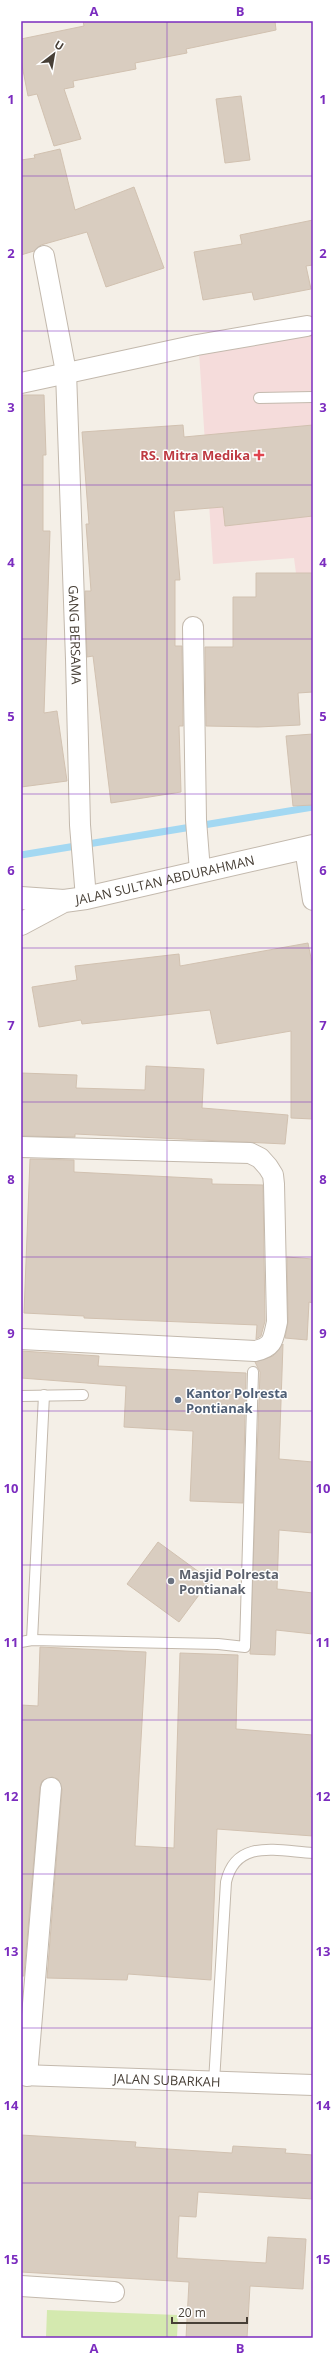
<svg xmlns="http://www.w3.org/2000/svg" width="334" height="2359" font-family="'Open Sans',sans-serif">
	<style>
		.medical { fill: #f5dcdb }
		.green { fill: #d4e9af }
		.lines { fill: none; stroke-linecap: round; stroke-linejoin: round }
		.stream { stroke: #a3d8f2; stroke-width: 7 }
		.building { fill: #d9cdc0; stroke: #d1c1b0 }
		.service-casing { stroke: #c3b9ad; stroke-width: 12 }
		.minor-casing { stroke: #c3b9ad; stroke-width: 22 }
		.tertiary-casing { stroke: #c3b9ad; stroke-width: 24 }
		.service { stroke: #fff; stroke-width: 10 }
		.minor { stroke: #fff; stroke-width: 20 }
		.tertiary { stroke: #fff; stroke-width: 22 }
		.grid { fill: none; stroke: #7b2cbf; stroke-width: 1; stroke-opacity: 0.55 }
		.health-dot { fill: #e0444e; stroke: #fff; stroke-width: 1.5 }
		.service-dot { fill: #5c6f8a; stroke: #fff; stroke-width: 1.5 }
		.worship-dot { fill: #6b7280; stroke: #fff; stroke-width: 1.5 }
		.labels { text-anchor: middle; stroke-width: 3; stroke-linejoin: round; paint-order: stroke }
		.health-label { font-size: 13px; font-weight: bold; fill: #be3a42; stroke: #fff; text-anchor: end }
		.street-label { font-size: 13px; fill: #473f36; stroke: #fff }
		.service-label { font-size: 13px; font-weight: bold; fill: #4e5e75; stroke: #fff; text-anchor: start }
		.worship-label { font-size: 13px; font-weight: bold; fill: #5b616d; stroke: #fff; text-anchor: start }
		.neatline { fill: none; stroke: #7b2cbf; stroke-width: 1.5 }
		.grid-label { font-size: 13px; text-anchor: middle; font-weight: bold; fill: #7b2cbf }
	</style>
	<rect width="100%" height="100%" fill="#f4efe7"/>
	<polygon class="medical" points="313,334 313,703 294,558 213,564 199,352"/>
	<polygon class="green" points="47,2310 178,2315 177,2338 46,2338"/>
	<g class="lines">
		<polyline class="stream" points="21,855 313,807"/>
	</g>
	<g class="building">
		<polygon points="83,21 275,21 276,30 186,49 187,53 135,63 136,69 73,81 74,87 64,89 81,139 54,146 37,94 28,96 21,60 21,39 84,26"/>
		<polygon points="241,96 250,160 225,163 216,99"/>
		<polygon points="60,149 75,210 134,187 164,268 106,287 87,232 41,245 34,251 21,255 21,160 35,158 34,155"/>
		<polygon points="313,220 313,265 306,266 311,289 254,300 252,292 203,300 194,252 242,244 240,235"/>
		<polygon points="21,395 44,395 46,455 43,455 43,531 50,531 44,713 57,711 67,781 21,787"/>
		<polygon points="183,425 184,437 313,425 313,516 225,526 223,507 174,511 180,580 175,580 175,646 182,646 183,726 179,726 181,792 111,803 93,656 87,657 85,591 91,591 86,524 89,524 82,432"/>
		<polygon points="256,573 313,573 313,692 298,693 300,725 258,727 206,726 205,647 233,647 233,597 256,597"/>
		<polygon points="313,734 313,805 293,806 286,736"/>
		<polygon points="308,943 313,968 313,1119 291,1118 291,1031 217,1044 210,1010 82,1024 81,1020 39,1027 32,987 77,980 75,966 179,954 180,966"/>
		<polygon points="146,1066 204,1069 202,1108 288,1115 285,1144 75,1134 75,1137 21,1136 21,1073 77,1075 76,1088 145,1090"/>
		<polygon points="30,1159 74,1160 74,1172 212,1179 212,1184 263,1185 265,1321 261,1336 256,1339 257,1325 84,1318 84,1316 24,1313"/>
		<polygon points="287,1257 313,1259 313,1303 309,1302 307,1340 285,1338 288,1322"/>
		<polygon points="283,1344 279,1459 313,1462 313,1533 279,1530 277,1589 313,1593 313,1634 276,1630 275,1655 250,1654 260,1372 255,1362 273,1356"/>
		<polygon points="21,1351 99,1356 98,1366 246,1373 243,1503 190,1501 193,1431 124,1427 126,1386 21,1378"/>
		<polygon points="158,1542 210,1580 179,1622 127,1584"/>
		<polygon points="40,1647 146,1652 135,1846 174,1848 180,1653 238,1655 236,1729 313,1735 311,1797 313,1797 313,1836 217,1829 211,1980 128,1974 127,1980 47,1978 62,1789 58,1779 52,1777 42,1781 40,1787 24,1976 21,1976 21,1705 38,1706"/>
		<polygon points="21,2135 136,2142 135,2147 232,2153 233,2146 286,2149 285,2153 313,2155 313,2199 198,2192 196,2217 179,2216 177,2258 266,2263 268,2237 306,2239 303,2289 250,2286 247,2338 186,2338 189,2282 21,2272"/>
	</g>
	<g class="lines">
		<g class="service-casing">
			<g id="service">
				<polyline points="259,398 313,397"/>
				<polyline points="21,1396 83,1395"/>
				<polyline points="32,1640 44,1395"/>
				<polyline points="21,1642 32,1640 218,1644 245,1647 253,1372"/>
				<path d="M214,2082L226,1882C236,1838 278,1851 313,1853"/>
			</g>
		</g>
		<g class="minor-casing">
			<g id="minor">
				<path id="s1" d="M44,256L66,372L76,659L80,825L86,898"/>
				<polyline points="21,383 197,345 307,326"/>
				<polyline points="193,627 196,820 200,871"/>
				<polyline points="305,848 313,900"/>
				<path d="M21,1147L250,1153L260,1158L268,1167L273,1175L274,1184L277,1322C273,1339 274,1347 255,1351L21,1339"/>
				<path id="s2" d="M21,2075L313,2085"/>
				<polyline points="27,2076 51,1788"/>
				<polyline points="21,2286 114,2292"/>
			</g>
		</g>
		<g class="tertiary-casing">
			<g id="tertiary">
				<polyline points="21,898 64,901"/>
				<path id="s3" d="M21,924L64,901L86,898L313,846"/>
			</g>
		</g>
		<use href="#service" class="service"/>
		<use href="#minor" class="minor"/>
		<use href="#tertiary" class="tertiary"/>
	</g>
	<path class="grid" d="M167,21V2338M21,176H313M21,331H313M21,485H313M21,639H313M21,794H313M21,948H313M21,1102H313M21,1257H313M21,1411H313M21,1565H313M21,1720H313M21,1874H313M21,2028H313M21,2183H313"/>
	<path class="health-dot" d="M257 449h4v4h4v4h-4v4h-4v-4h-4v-4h4z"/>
	<circle class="service-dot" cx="178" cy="1400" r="4"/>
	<circle class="worship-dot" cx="171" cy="1581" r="4"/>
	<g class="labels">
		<g class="health-label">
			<text x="250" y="460">RS. Mitra Medika</text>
		</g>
		<g class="street-label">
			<text dy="5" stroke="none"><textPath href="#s1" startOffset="381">GANG BERSAMA</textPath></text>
			<text dy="5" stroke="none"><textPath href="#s3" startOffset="152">JALAN SULTAN ABDURAHMAN</textPath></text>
			<text dy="5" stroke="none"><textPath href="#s2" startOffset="146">JALAN SUBARKAH</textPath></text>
		</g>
		<g class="service-label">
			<text x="186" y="1398">Kantor Polresta<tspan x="186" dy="15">Pontianak</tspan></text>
		</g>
		<g class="worship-label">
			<text x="179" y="1579">Masjid Polresta<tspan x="179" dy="15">Pontianak</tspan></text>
		</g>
	</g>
	<rect width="334" height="2359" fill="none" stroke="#ffffff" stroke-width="44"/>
	<g transform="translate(54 54) rotate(31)" stroke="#ffffff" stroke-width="3" paint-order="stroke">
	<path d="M0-3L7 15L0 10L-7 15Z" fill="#473f36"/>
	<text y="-6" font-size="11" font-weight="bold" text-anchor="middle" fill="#473f36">U</text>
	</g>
	<path d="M172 2317v6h75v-6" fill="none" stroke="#473f36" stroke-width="2"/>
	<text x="178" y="2317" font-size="12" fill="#473f36" stroke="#ffffff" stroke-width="3" paint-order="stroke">20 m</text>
	<rect x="22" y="22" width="290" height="2315" class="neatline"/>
	<g class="grid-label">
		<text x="94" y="16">A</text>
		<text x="240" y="16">B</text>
		<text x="11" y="104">1</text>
		<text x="323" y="104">1</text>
		<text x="11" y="258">2</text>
		<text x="323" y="258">2</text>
		<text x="11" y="412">3</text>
		<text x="323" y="412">3</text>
		<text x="11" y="567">4</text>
		<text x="323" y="567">4</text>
		<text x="11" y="721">5</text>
		<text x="323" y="721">5</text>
		<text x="11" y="875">6</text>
		<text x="323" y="875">6</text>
		<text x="11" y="1030">7</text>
		<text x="323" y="1030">7</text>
		<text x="11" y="1184">8</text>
		<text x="323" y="1184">8</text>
		<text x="11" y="1338">9</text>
		<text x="323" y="1338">9</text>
		<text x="11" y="1493">10</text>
		<text x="323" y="1493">10</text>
		<text x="11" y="1647">11</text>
		<text x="323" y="1647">11</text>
		<text x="11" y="1801">12</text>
		<text x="323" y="1801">12</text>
		<text x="11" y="1956">13</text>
		<text x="323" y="1956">13</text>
		<text x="11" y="2110">14</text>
		<text x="323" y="2110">14</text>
		<text x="11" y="2264">15</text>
		<text x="323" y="2264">15</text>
		<text x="94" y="2353">A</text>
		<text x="240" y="2353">B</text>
	</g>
</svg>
